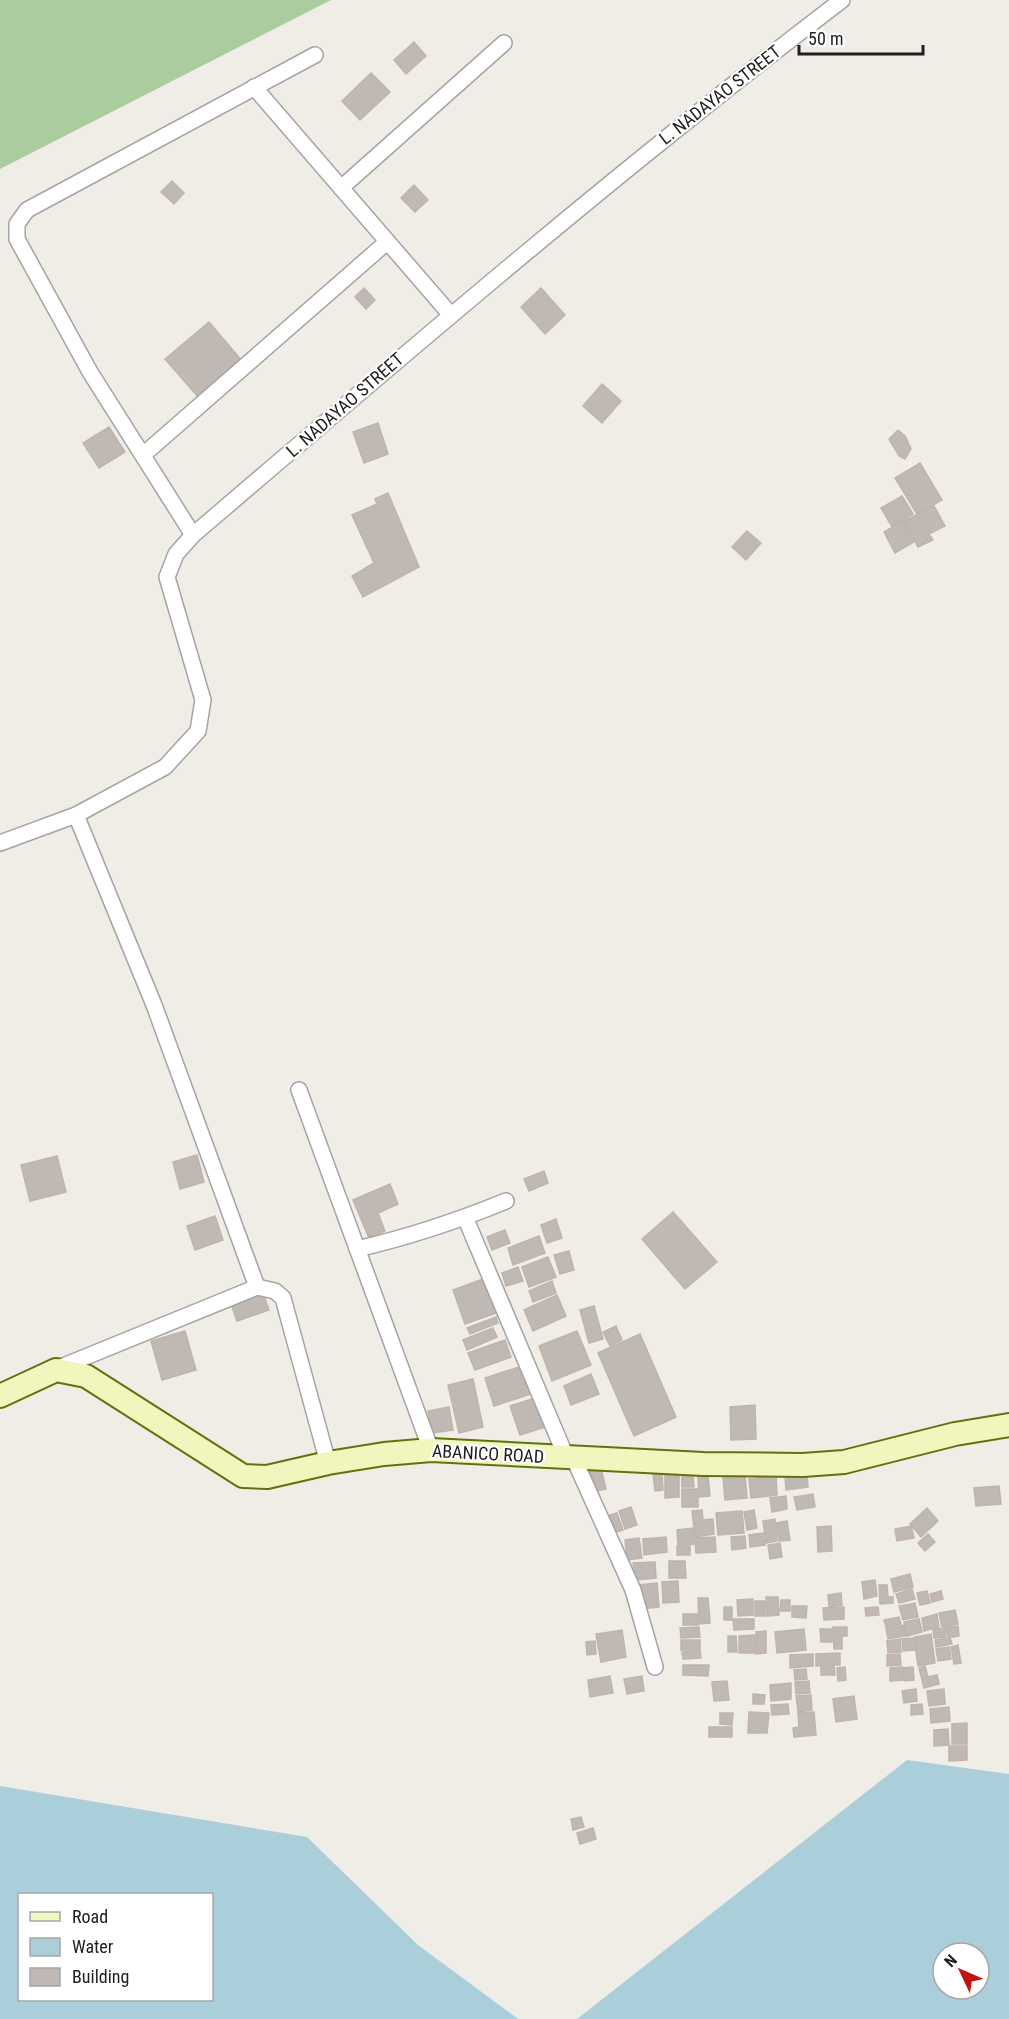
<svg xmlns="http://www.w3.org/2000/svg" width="1009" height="2019" font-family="'Roboto Condensed',sans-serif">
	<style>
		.forest { fill: #abcc9e }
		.water { fill: #aaceda; fill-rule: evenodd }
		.building { fill: #c0b9b3; stroke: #c0b4aa; stroke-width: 1.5 }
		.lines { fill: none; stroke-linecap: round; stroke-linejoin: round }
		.street-casing { stroke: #a4a4a4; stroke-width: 18 }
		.secondary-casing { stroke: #63710c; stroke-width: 26 }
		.street { stroke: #fff; stroke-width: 15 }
		.secondary { stroke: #f1f6bf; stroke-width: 22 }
		.labels { text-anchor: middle; stroke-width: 4.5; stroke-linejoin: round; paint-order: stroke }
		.street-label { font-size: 18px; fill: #202020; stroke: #fff }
	</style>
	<rect width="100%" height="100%" fill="#f0ede7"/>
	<polygon class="forest" points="0,0 331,0 0,169"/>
	<g class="water">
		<path d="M907,1760L1009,1774V2019H577ZM943,1953H979V1989H943Z"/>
		<path d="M0,1786L307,1837L418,1945L518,2019H0ZM20,1894H212V2000H20Z"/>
	</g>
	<g class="building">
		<polygon points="414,42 426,56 406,74 394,60"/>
		<polygon points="371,73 390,92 360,120 342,101"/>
		<polygon points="172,181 184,193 174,204 161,192"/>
		<polygon points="414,185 428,200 415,212 401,198"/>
		<polygon points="364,288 375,300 366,309 355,297"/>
		<polygon points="541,288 565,315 545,334 521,307"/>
		<polygon points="209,322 242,361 199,398 165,359"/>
		<polygon points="602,384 621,401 602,423 583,406"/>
		<polygon points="378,423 388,454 364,463 353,432"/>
		<polygon points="109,427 125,452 99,468 83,443"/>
		<polygon points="898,430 905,436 911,449 905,459 899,456 889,439"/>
		<polygon points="920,463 942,500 917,514 895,478"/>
		<polygon points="388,493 419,567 363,597 352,576 374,563 352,515 377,504 375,499"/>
		<polygon points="902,496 913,514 892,527 881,508"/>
		<polygon points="934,506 945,526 929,534 933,540 918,547 904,521"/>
		<polygon points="903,521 914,542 895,553 884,532"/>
		<polygon points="747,531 761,543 746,560 732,547"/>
		<polygon points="197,1155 204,1182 180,1189 173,1162"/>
		<polygon points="57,1156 66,1192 30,1201 21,1165"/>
		<polygon points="544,1171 548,1183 529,1191 524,1179"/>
		<polygon points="390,1184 398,1204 378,1213 385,1231 369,1238 353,1200"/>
		<polygon points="673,1212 717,1262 685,1289 642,1239"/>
		<polygon points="215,1216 223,1240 195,1250 187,1226"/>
		<polygon points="556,1219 562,1238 547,1243 541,1225"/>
		<polygon points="505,1230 510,1243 492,1250 487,1237"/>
		<polygon points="539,1236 545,1253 513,1265 508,1248"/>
		<polygon points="569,1251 574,1270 560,1274 554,1255"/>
		<polygon points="548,1257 556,1277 529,1287 522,1267"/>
		<polygon points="518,1267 523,1281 506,1286 502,1273"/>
		<polygon points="483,1279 496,1313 465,1324 453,1290"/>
		<polygon points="552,1281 556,1293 533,1302 529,1291"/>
		<polygon points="263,1293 269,1310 237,1321 231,1304"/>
		<polygon points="557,1295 566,1316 533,1331 524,1310"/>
		<polygon points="594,1306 603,1339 589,1343 580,1310"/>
		<polygon points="496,1317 498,1323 470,1334 467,1328"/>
		<polygon points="616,1326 622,1340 610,1346 603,1332"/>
		<polygon points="493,1328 497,1337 467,1350 463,1340"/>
		<polygon points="185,1331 196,1370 162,1380 151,1341"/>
		<polygon points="577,1331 591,1365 552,1381 539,1346"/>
		<polygon points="640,1334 676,1417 634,1436 598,1353"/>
		<polygon points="505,1340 511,1357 475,1370 468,1353"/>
		<polygon points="522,1366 531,1394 494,1406 485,1378"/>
		<polygon points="591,1374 599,1394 571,1405 564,1386"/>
		<polygon points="473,1379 483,1427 459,1433 448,1385"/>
		<polygon points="535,1398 545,1427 520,1435 510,1406"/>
		<polygon points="755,1405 756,1439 731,1440 730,1407"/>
		<polygon points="449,1407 453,1430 432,1433 428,1411"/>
		<polygon points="600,1464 606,1489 592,1492 586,1467"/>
		<polygon points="679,1473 679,1497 665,1498 665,1474"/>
		<polygon points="682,1473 693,1473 694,1487 682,1487"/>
		<polygon points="653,1474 662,1474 663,1490 655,1491"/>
		<polygon points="745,1474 747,1498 725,1500 723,1477"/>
		<polygon points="807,1474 808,1487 786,1490 785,1476"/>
		<polygon points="698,1476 708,1476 710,1496 699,1497"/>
		<polygon points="776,1476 777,1495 751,1498 749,1479"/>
		<polygon points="999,1486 1001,1504 976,1506 974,1488"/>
		<rect x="682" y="1489" width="16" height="18"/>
		<polygon points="813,1494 815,1507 797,1510 794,1497"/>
		<polygon points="786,1496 787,1509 772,1512 770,1498"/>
		<polygon points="631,1507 637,1525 625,1529 619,1511"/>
		<polygon points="927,1508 938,1521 921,1537 910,1524"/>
		<polygon points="702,1510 703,1520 713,1519 714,1534 695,1537 692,1511"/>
		<polygon points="754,1510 757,1528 747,1530 744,1512"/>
		<polygon points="742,1511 744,1533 718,1535 716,1513"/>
		<polygon points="617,1513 623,1530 613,1533 607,1516"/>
		<polygon points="775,1519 777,1541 766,1543 763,1521"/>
		<polygon points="787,1521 790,1540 779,1541 776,1523"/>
		<polygon points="831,1526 832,1551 818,1552 817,1527"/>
		<polygon points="911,1526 914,1538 897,1541 895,1529"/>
		<polygon points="693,1528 694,1544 678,1545 677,1530"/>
		<polygon points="763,1533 765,1545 750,1547 749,1535"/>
		<polygon points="928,1534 935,1542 925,1551 918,1543"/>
		<polygon points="745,1536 746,1548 732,1550 731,1537"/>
		<polygon points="666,1537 667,1552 644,1555 643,1539"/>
		<polygon points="715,1537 716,1552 696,1553 695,1538"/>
		<polygon points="639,1538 642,1558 627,1560 625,1540"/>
		<polygon points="780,1543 782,1557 770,1559 768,1545"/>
		<rect x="677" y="1546" width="13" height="9"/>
		<polygon points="669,1561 685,1561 686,1578 669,1578"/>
		<polygon points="655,1562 656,1578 635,1580 633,1563"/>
		<polygon points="910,1574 913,1587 894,1592 891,1579"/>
		<polygon points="875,1580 877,1596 864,1599 862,1582"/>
		<polygon points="678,1581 679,1602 663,1603 662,1582"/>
		<polygon points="657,1583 659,1607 640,1609 638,1585"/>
		<polygon points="879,1585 887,1585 888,1597 893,1597 893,1603 880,1604"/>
		<polygon points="912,1589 915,1599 899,1603 896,1594"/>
		<polygon points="927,1591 930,1603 920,1605 917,1593"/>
		<polygon points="941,1591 943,1599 932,1602 930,1594"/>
		<polygon points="841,1593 842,1605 829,1607 828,1595"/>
		<polygon points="766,1597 778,1597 779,1615 767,1616"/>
		<polygon points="698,1598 708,1598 710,1623 699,1624"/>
		<polygon points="753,1599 753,1615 738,1616 737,1600"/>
		<polygon points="781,1600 790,1600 790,1611 780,1611"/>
		<rect x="755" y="1601" width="10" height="15"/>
		<polygon points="915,1603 918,1617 903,1620 899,1606"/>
		<polygon points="792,1606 807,1606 806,1618 792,1617"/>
		<rect x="724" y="1607" width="8" height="13"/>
		<polygon points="844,1607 844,1619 824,1620 823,1608"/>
		<polygon points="878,1607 879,1615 866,1616 865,1608"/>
		<polygon points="955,1610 958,1624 942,1627 939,1613"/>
		<polygon points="683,1614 697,1614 698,1625 683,1625"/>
		<polygon points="937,1614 939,1627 924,1631 922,1618"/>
		<polygon points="899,1617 901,1624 886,1627 884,1620"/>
		<polygon points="733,1619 754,1619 754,1629 734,1630"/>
		<polygon points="919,1619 922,1632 907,1636 904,1622"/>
		<polygon points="904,1625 906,1636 888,1639 886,1628"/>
		<polygon points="958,1626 959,1636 948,1638 946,1627"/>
		<polygon points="699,1627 700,1637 681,1638 680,1628"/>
		<polygon points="833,1627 847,1627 847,1636 842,1636 842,1649 834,1649"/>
		<polygon points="945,1628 946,1637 934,1638 933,1629"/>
		<polygon points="804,1629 806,1650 777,1653 775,1632"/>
		<polygon points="820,1629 832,1629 832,1642 821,1642"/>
		<polygon points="622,1630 626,1657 601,1662 596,1634"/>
		<polygon points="766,1631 766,1653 756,1654 756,1632"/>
		<polygon points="931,1634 935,1663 918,1666 914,1637"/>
		<polygon points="755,1635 755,1653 739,1653 739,1636"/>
		<polygon points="728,1636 736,1636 737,1652 728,1652"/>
		<polygon points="914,1638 915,1650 903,1651 902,1639"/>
		<polygon points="950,1638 952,1644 936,1647 935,1640"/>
		<polygon points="900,1639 901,1652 888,1653 887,1641"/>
		<rect x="681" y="1640" width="19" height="10"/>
		<polygon points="595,1641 596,1654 587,1655 586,1642"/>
		<polygon points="958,1645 961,1663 954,1664 951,1647"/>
		<polygon points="949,1647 951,1659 938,1661 936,1649"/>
		<polygon points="700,1651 701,1658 683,1659 682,1652"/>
		<polygon points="840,1653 840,1665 834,1665 835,1675 821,1675 821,1666 816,1666 816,1654"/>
		<polygon points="813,1654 813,1666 790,1668 790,1655"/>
		<polygon points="900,1654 901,1665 887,1666 887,1655"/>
		<polygon points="683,1665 709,1665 708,1676 683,1675"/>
		<polygon points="925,1666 928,1677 937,1675 939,1684 924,1688 919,1668"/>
		<polygon points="845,1667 846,1680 838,1681 837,1668"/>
		<polygon points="903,1667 904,1680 890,1681 890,1668"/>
		<polygon points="913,1667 914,1680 905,1681 903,1668"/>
		<polygon points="806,1669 807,1679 795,1680 794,1670"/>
		<polygon points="610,1676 613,1693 590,1697 588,1680"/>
		<polygon points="642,1676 644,1691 627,1694 624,1679"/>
		<polygon points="727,1681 729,1700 714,1701 712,1682"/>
		<polygon points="809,1681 810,1693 796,1694 795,1682"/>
		<polygon points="791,1683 791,1699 771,1701 770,1685"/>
		<polygon points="916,1689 917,1701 904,1703 902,1691"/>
		<polygon points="944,1689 945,1704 929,1706 927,1691"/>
		<polygon points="753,1694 765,1695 764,1704 753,1704"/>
		<polygon points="811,1695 812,1710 798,1712 796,1696"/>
		<polygon points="854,1696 857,1719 836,1722 833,1699"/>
		<polygon points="788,1704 789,1714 772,1715 771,1705"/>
		<polygon points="922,1704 923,1714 911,1715 911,1705"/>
		<polygon points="949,1707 950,1721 931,1723 930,1709"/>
		<polygon points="749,1712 769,1713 767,1733 748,1733"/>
		<polygon points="814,1712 816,1735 794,1737 793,1728 799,1727 798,1713"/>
		<polygon points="720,1713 733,1713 732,1725 720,1724"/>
		<polygon points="967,1723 967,1744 952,1744 952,1724"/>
		<rect x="709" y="1727" width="23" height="10"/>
		<polygon points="948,1729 949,1745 934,1746 934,1730"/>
		<polygon points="949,1746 967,1746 967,1760 949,1761"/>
		<polygon points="581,1817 584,1827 573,1830 571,1819"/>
		<polygon points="593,1828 596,1839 580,1844 577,1833"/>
	</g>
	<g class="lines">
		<g class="street-casing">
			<g id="street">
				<polyline points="254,87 450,314"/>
				<polyline points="341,188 504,43"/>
				<polyline points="143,455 387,242"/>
				<polyline points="193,535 90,372 17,239 17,224 27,210 315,55"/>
				<polyline points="76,815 154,1005 257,1287"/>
				<path d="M0,843L76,815L165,767L198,731L203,700L167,577L176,554L193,535C406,353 619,170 842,0"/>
				<polyline points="299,1090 431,1450"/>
				<polyline points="465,1217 567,1459"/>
				<path d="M357,1249C409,1237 457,1221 506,1201"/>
				<polyline points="56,1369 257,1287 275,1291 283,1298 328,1463"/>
				<polyline points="574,1459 633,1590 655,1667"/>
			</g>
		</g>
		<g class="secondary-casing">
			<polyline id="secondary" points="0,1396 56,1370 86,1376 243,1476 267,1477 328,1463 384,1454 431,1450 703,1464 803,1465 844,1462 955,1434 1009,1425"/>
		</g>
		<use href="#street" class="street"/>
		<use href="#secondary" class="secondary"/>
	</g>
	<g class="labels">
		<g class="street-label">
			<text transform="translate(720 95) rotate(-38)" y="6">L. NADAYAO STREET</text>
			<text transform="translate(345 405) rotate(-41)" y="6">L. NADAYAO STREET</text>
			<text transform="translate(488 1454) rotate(3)" y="6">ABANICO ROAD</text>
		</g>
	</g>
	<rect x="18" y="1893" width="195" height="108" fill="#ffffff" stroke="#a6a6a6" stroke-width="1.5"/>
	<rect x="30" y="1912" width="30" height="9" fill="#f1f6bf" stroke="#a6a6a6" stroke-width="1.5"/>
	<text x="72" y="1923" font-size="18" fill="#202020">Road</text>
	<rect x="30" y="1938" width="30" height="18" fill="#aaceda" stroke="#a6a6a6" stroke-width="1.5"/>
	<text x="72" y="1953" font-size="18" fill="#202020">Water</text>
	<rect x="30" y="1968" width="30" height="18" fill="#c0b9b3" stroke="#a6a6a6" stroke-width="1.5"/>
	<text x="72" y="1983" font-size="18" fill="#202020">Building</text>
	<g transform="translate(961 1971) rotate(314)"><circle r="28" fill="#ffffff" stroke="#a6a6a6" stroke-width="1.5"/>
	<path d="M0-4.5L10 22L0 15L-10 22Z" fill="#c2130e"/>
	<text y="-9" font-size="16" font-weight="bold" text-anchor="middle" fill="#202020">N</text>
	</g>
	<path d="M799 45v9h124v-9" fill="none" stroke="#202020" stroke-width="3"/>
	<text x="808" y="45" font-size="18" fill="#202020" stroke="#ffffff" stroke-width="4.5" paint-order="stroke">50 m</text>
</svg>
